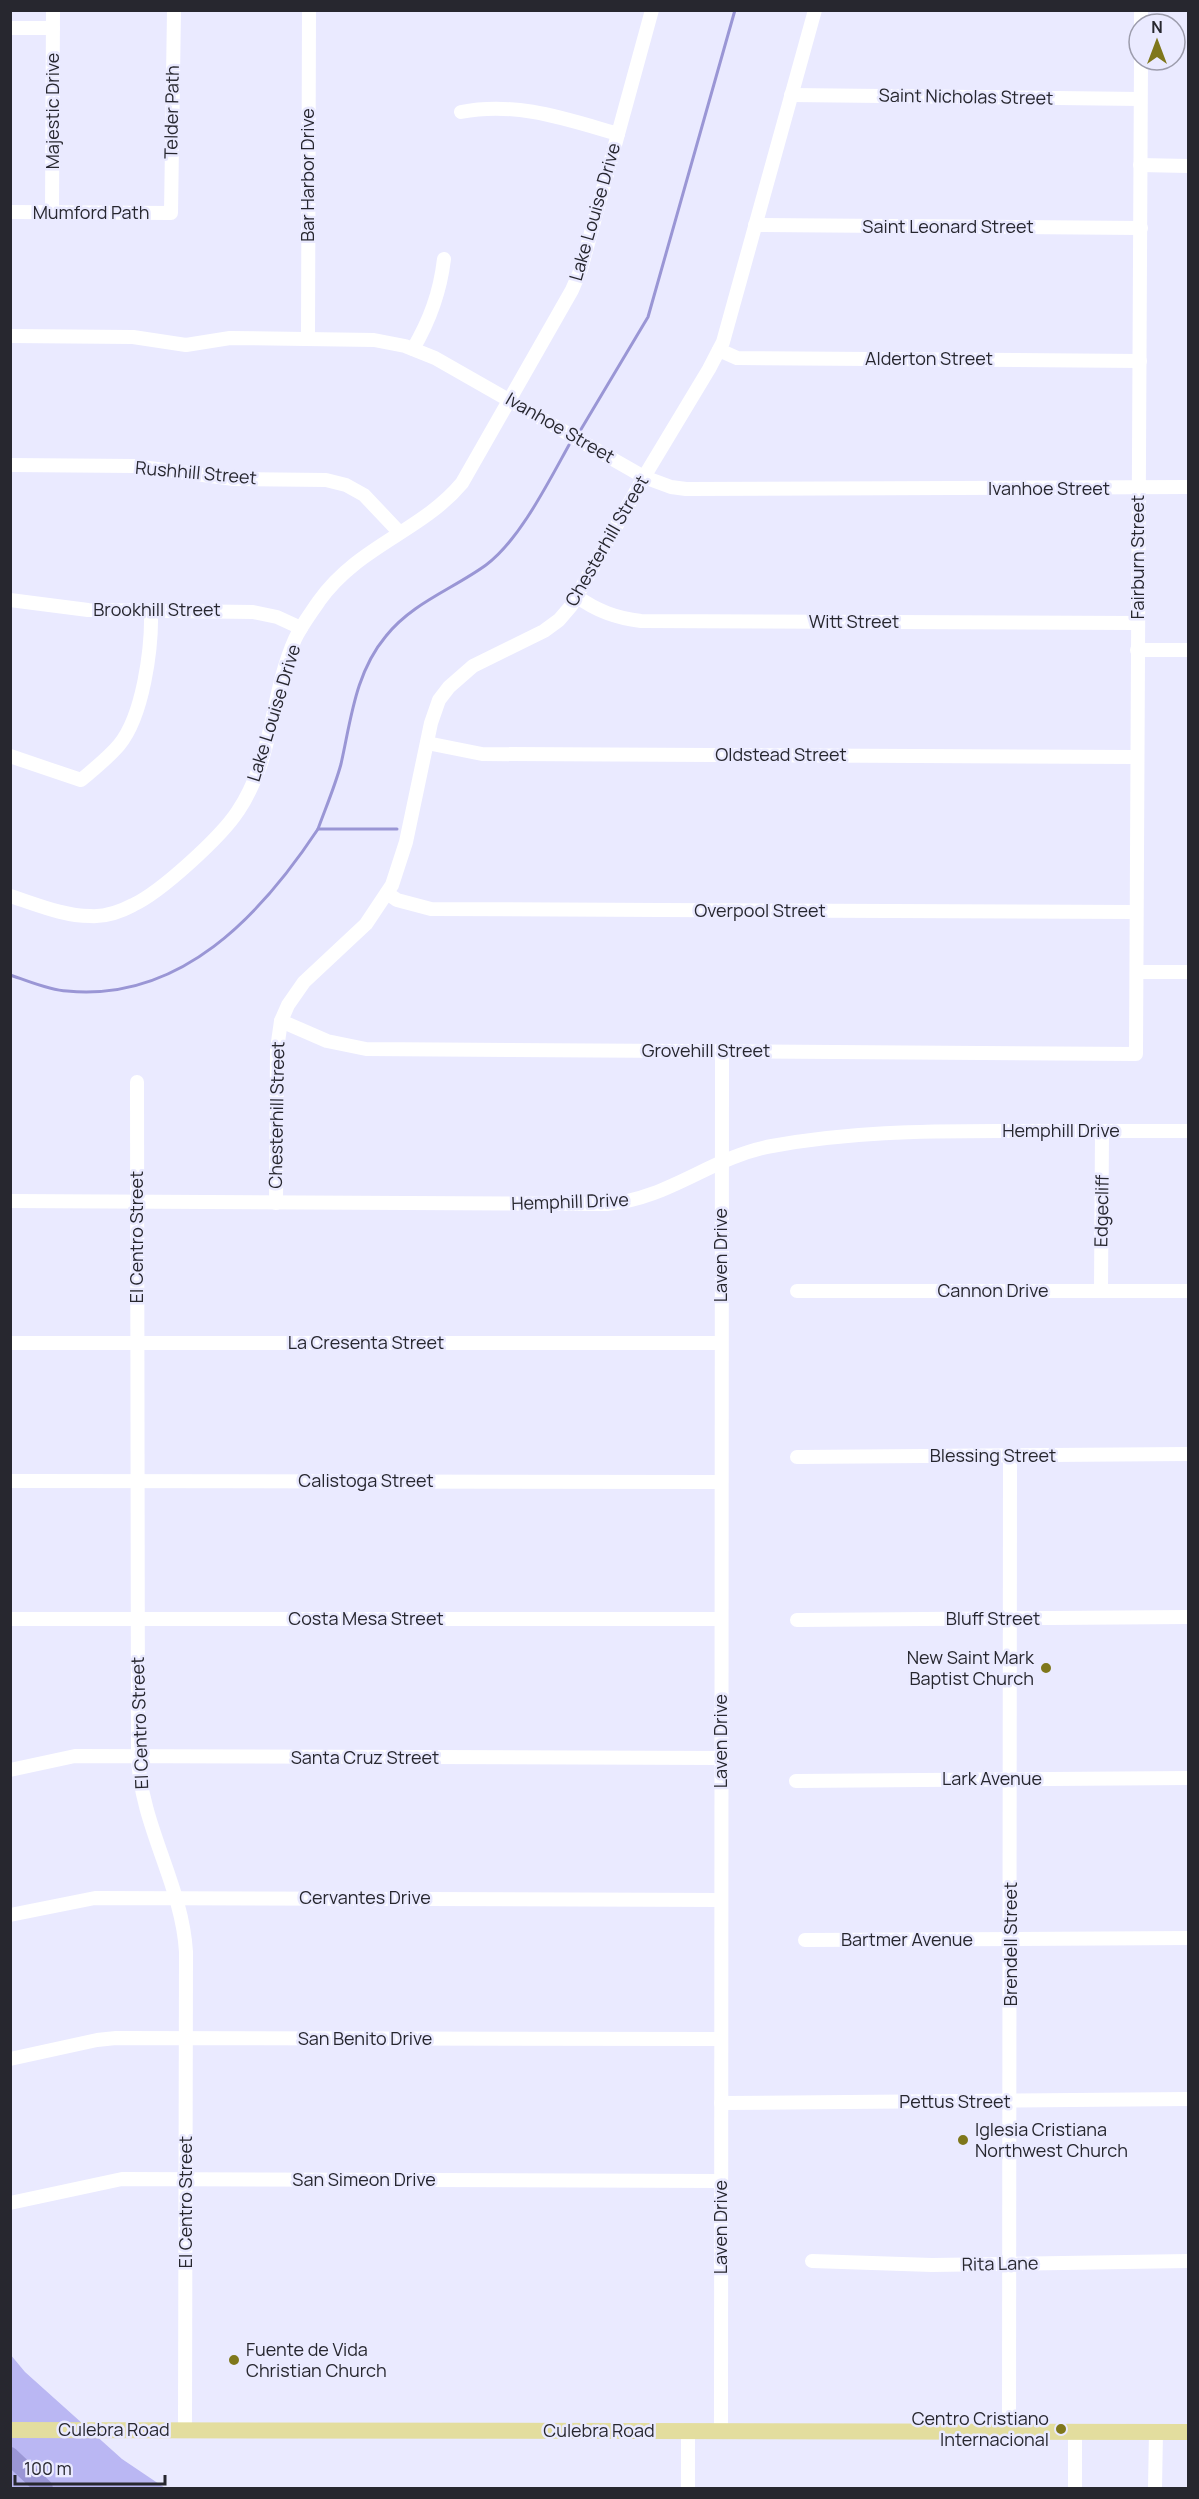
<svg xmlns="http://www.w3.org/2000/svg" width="1199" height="2499" font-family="Manrope,sans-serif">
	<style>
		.green { fill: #bab7f3 }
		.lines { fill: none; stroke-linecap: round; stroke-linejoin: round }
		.stream { stroke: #9a96d5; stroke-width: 3 }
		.river { stroke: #9a96d5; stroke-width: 18 }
		.minor { stroke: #fff; stroke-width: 14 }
		.major { stroke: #e3dd9e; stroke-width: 16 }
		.poi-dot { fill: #7f771b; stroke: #eaeaff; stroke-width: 2 }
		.labels { text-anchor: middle; stroke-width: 5; stroke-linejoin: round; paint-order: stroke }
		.street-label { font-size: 18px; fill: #27272f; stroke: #eaeaff }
		.poi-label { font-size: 18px; fill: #27272f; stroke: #eaeaff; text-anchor: end }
	</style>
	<rect width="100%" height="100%" fill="#eaeaff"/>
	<polygon class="green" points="10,2354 25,2372 122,2459 165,2488 11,2488"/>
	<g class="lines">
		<g class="stream">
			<polyline points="580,431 648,317 735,10"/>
			<path d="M318,829C326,807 335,786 341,764C351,720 355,673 386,636C412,603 453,589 486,565C519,541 549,481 569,445"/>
			<path d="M10,975C29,981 48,990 67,991C181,1002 261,915 318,829H397"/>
		</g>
		<polyline class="river" points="10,2456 44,2488"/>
		<g class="minor">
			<polyline points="1141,24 1141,10"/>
			<polyline points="10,28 53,28"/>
			<polyline points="791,95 1140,99"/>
			<path d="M461,112C516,101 566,119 618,134"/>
			<polyline points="1140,165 1188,166"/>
			<polyline points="10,212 171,213 174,10"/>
			<polyline points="52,212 53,10"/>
			<polyline points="755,225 1141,228"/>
			<polyline points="10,336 133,337 186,345 230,338 374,340 405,346 435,358 644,477 671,487 686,489 1188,487"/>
			<polyline points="308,339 309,10"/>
			<path d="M413,349C430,320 440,293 444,259"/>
			<polyline points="719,350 737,358 1140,361"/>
			<polyline points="10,465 134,466 234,479 326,480 346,485 364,495 399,532"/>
			<path d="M576,596C597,611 616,618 641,621L1137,623"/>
			<polyline points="10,600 88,610 253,612 277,617 301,628"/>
			<polyline points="1137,650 1188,650"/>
			<polyline points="427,743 482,754 1137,757"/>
			<path d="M10,756L81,780C94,769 108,758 119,745C143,716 152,649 151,611"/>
			<polyline points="387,893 397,900 431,909 1136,912"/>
			<path d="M10,896C36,904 63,916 90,916C104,917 120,912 133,905C161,892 221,837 238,811C247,798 254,782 260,766C274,725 277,679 295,639C301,626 311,613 319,601C359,545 421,532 462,483L572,290L581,269L652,10"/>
			<polyline points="1137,972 1188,972"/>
			<polyline points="281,1021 327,1041 366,1049 1136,1054 1141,60"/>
			<path d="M137,1082L138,1757C141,1827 182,1884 186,1952L185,2430"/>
			<path d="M10,1201L607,1204C669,1199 711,1157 772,1146C848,1132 921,1131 998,1131C1062,1131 1125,1131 1188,1131"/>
			<polyline points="276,1203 277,1049 281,1021 288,1005 304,982 366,924 392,885 406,842 431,723 439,700 449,687 473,666 544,631 559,620 571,606 644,477 709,369 723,342 815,10"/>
			<polyline points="797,1291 1188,1291"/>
			<polyline points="1101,1291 1102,1131"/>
			<polyline points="10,1343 721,1343"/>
			<polyline points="797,1457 1188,1454"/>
			<polyline points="10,1481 721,1482"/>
			<polyline points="10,1619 721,1619"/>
			<polyline points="797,1620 1188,1617"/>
			<polyline points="10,1770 75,1756 721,1758"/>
			<polyline points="796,1781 1188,1778"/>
			<polyline points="10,1915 95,1898 721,1900"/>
			<polyline points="805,1940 1188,1938"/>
			<polyline points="10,2059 97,2040 116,2038 721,2039"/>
			<polyline points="721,2103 1188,2099"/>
			<polyline points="10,2203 122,2179 721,2181"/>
			<polyline points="812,2261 932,2265 1188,2261"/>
			<polyline points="721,2432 722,1051"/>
			<polyline points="1009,2432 1010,1456"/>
			<polyline points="1075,2432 1075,2488"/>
			<polyline points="688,2488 688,2432"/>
			<polyline points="1155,2488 1156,2432"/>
		</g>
		<polyline class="major" points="10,2430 1188,2432"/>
	</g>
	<g class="poi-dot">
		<circle cx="1046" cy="1668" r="6"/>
		<circle cx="963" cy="2140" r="6"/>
		<circle cx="234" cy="2360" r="6"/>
		<circle cx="1061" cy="2429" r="6"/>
	</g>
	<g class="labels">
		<g class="street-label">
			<text transform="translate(966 97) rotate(1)" y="6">Saint Nicholas Street</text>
			<text transform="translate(53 111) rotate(-90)" y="6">Majestic Drive</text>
			<text transform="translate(172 112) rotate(-89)" y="6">Telder Path</text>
			<text transform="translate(308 175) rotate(-90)" y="6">Bar Harbor Drive</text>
			<text transform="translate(595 212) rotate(-74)" y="6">Lake Louise Drive</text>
			<text x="91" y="219">Mumford Path</text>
			<text x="948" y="233">Saint Leonard Street</text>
			<text x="929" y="365">Alderton Street</text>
			<text transform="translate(560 428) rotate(30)" y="6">Ivanhoe Street</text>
			<text transform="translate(196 473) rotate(5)" y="6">Rushhill Street</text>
			<text x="1049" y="495">Ivanhoe Street</text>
			<text transform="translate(607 541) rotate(-60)" y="6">Chesterhill Street</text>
			<text transform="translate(1138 557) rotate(-90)" y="6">Fairburn Street</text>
			<text x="157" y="616">Brookhill Street</text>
			<text x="854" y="628">Witt Street</text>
			<text transform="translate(274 713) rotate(-73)" y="6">Lake Louise Drive</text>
			<text x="781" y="761">Oldstead Street</text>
			<text x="760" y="917">Overpool Street</text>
			<text x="706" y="1057">Grovehill Street</text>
			<text transform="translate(277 1115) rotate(-89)" y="6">Chesterhill Street</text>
			<text x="1061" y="1137">Hemphill Drive</text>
			<text transform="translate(570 1202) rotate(-2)" y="6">Hemphill Drive</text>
			<text transform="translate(1102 1211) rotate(-89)" y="6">Edgecliff</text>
			<text transform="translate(137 1237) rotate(-90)" y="6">El Centro Street</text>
			<text transform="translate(721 1255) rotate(-90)" y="6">Laven Drive</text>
			<text x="993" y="1297">Cannon Drive</text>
			<text x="366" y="1349">La Cresenta Street</text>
			<text x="993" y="1462">Blessing Street</text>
			<text x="366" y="1487">Calistoga Street</text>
			<text x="366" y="1625">Costa Mesa Street</text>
			<text x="993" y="1625">Bluff Street</text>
			<text transform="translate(140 1723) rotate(-92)" y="6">El Centro Street</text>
			<text transform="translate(721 1741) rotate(-90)" y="6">Laven Drive</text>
			<text x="365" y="1764">Santa Cruz Street</text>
			<text x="992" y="1785">Lark Avenue</text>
			<text x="365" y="1904">Cervantes Drive</text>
			<text x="907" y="1946">Bartmer Avenue</text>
			<text transform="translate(1011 1944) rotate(-90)" y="6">Brendell Street</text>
			<text x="365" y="2045">San Benito Drive</text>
			<text x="955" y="2108">Pettus Street</text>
			<text x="364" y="2186">San Simeon Drive</text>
			<text transform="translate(186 2202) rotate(-90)" y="6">El Centro Street</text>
			<text transform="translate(721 2227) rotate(-90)" y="6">Laven Drive</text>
			<text transform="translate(1000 2264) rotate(-1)" y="6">Rita Lane</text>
			<text x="114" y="2436">Culebra Road</text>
			<text x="599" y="2437">Culebra Road</text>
		</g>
		<g class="poi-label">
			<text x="1034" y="1664">New Saint Mark<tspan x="1034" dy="21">Baptist Church</tspan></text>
			<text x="975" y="2136" text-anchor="start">Iglesia Cristiana<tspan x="975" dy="21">Northwest Church</tspan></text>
			<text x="246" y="2356" text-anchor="start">Fuente de Vida<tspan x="246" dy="21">Christian Church</tspan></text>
			<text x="1049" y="2425">Centro Cristiano<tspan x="1049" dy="21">Internacional</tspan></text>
		</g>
	</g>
	<rect width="1199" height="2499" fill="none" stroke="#27272f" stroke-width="24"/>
	<g transform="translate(1157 42)"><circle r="28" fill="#eaeaff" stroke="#9c9cac" stroke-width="1.5"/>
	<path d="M0-4.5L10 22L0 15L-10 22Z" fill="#7f771b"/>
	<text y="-9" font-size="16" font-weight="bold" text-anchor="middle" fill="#27272f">N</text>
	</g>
	<path d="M15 2475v9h150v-9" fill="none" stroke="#27272f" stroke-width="3"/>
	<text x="24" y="2475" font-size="18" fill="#27272f" stroke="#eaeaff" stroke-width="4.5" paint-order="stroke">100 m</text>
</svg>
